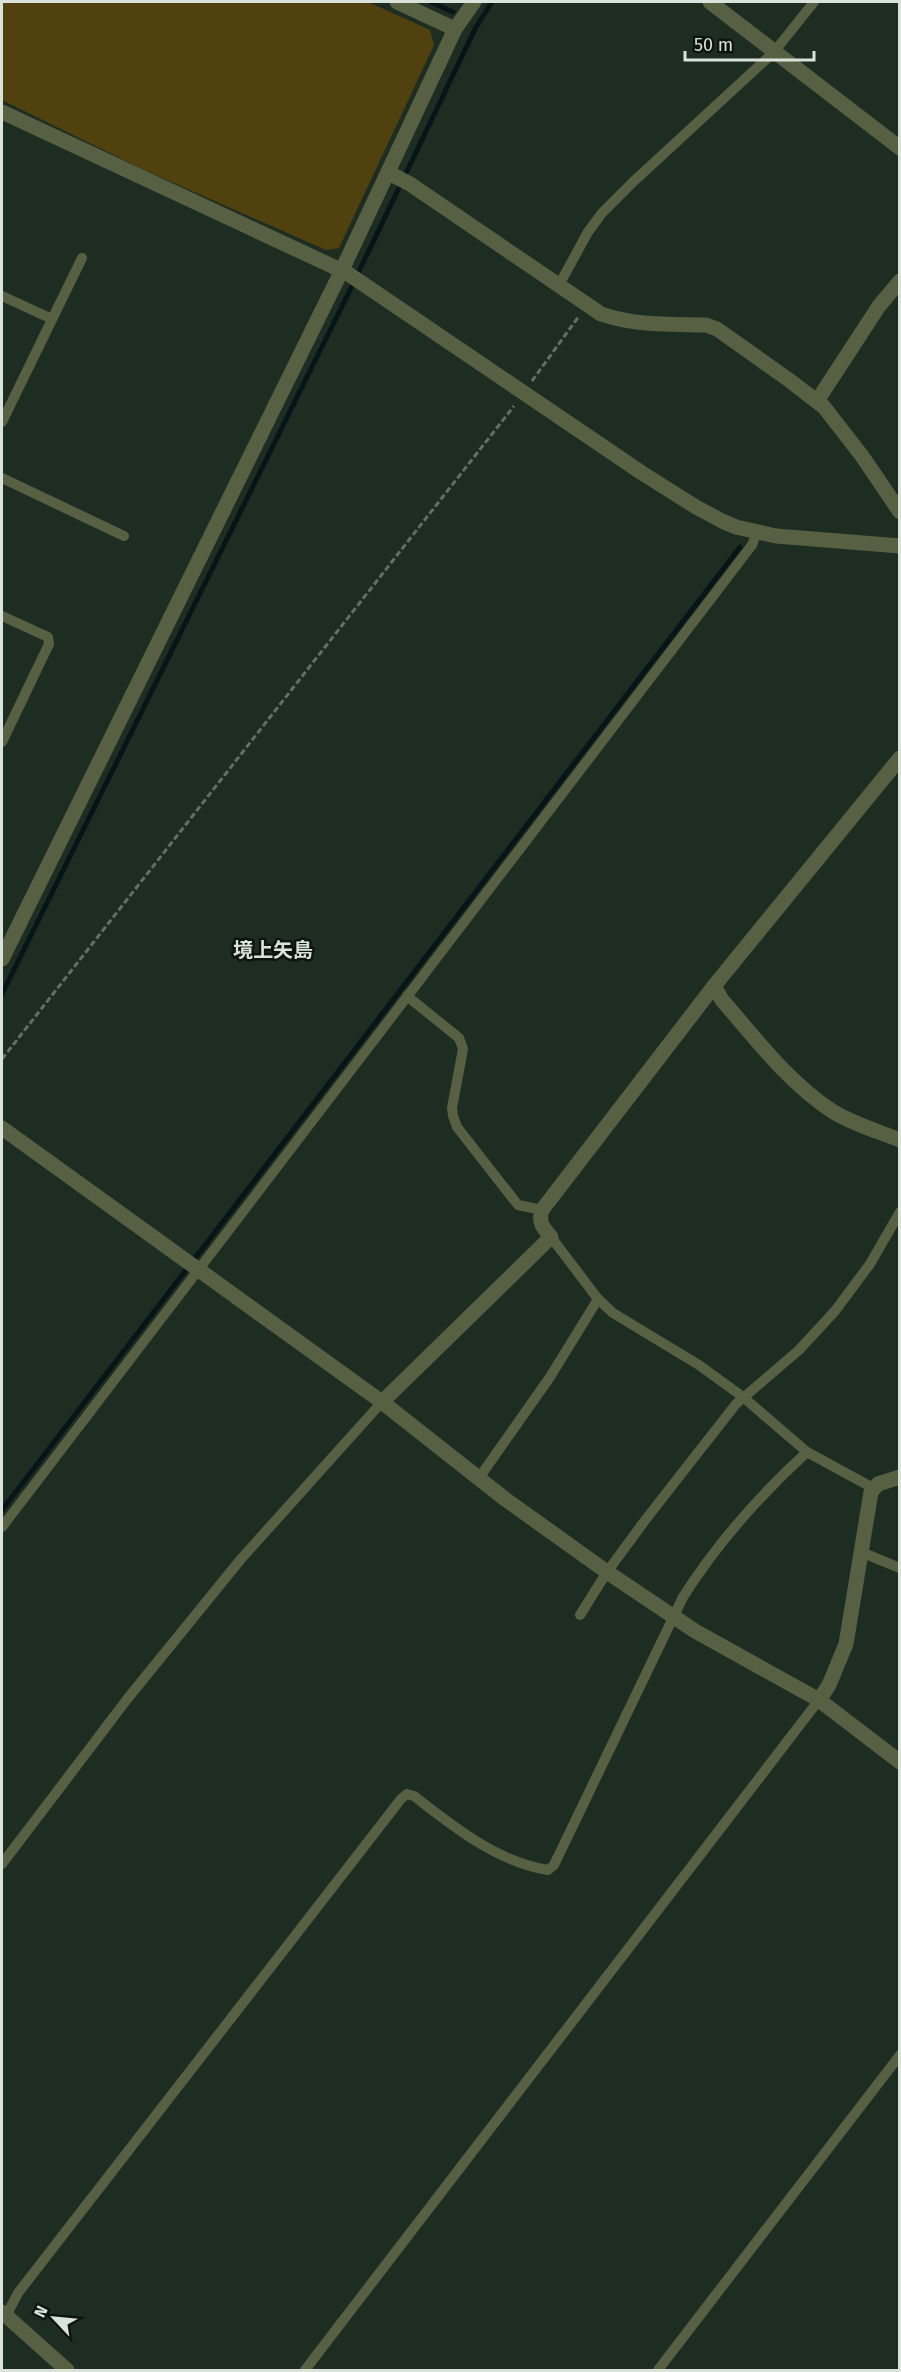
<svg xmlns="http://www.w3.org/2000/svg" width="901" height="2372" font-family="'Fira Sans','Noto Sans JP',sans-serif">
	<style>
		.green { fill: #51410f }
		.lines { fill: none; stroke-linecap: round; stroke-linejoin: round }
		.stream { stroke: #071518; stroke-width: 5 }
		.path { stroke: #626f65; stroke-width: 3; stroke-dasharray: 6 3; stroke-linecap: butt }
		.service { stroke: #586043; stroke-width: 10 }
		.minor { stroke: #586043; stroke-width: 15 }
		.tertiary { stroke: #586043; stroke-width: 15 }
		.labels { text-anchor: middle; stroke-width: 5; stroke-linejoin: round; paint-order: stroke }
		.quarter-label { font-size: 20px; font-weight: bold; fill: #d9e2db; stroke: #0d140f }
	</style>
	<rect width="100%" height="100%" fill="#1e2d22"/>
	<polygon class="green" points="2,2 368,2 430,30 434,45 339,248 326,250 140,168 2,100"/>
	<g class="lines">
		<g class="stream">
			<polyline points="431,2 453,12"/>
			<polyline points="2,994 351,288 476,27 492,2"/>
			<polyline points="2,1510 740,547"/>
		</g>
		<g class="path">
			<polyline points="532,381 579,316"/>
			<polyline points="2,1059 514,406"/>
		</g>
		<g class="service">
			<polyline points="559,285 588,232 602,213 633,182 774,52 814,2"/>
			<polyline points="2,296 52,319"/>
			<polyline points="2,422 82,258"/>
			<polyline points="2,478 124,536"/>
			<polyline points="2,616 48,637 49,644 2,742"/>
			<polyline points="407,996 459,1038 463,1049 452,1108 453,1116 457,1127 518,1205 542,1210"/>
			<polyline points="551,1237 598,1299 613,1313 699,1365 743,1397 807,1452 873,1488"/>
			<polyline points="479,1478 550,1377 598,1299"/>
			<polyline points="2,1527 752,545 757,532"/>
			<polyline points="861,1552 900,1568"/>
			<polyline points="580,1615 607,1572 646,1519 736,1404 799,1350 835,1311 870,1264 900,1212"/>
			<polyline points="2,1864 128,1698 241,1559 382,1402"/>
			<path d="M6,2316L18,2293L401,1799L407,1794L414,1796C454,1827 497,1862 548,1870L554,1865L683,1597C718,1542 759,1496 807,1452"/>
			<polyline points="305,2370 819,1700"/>
			<polyline points="658,2370 900,2055"/>
		</g>
		<g class="minor">
			<polyline points="397,2 455,29"/>
			<polyline points="710,2 900,148"/>
			<path d="M389,173L410,184L601,314C636,326 670,324 706,325L717,329L789,380L824,407L862,456L900,512"/>
			<polyline points="342,270 455,29 474,2"/>
			<polyline points="817,401 879,306 900,281"/>
			<polyline points="2,1128 382,1402 505,1499 607,1572 695,1631 819,1700 900,1762"/>
			<path d="M382,1402L551,1237C543,1228 538,1222 542,1210L714,986"/>
			<polyline points="819,1700 829,1685 846,1644 871,1492 878,1484 900,1477"/>
		</g>
		<g class="tertiary">
			<polyline points="2,112 347,273 642,473 696,507 722,521 736,527 776,536 900,546"/>
			<path d="M900,758L714,986L722,1000C756,1039 788,1082 832,1111C853,1124 877,1131 900,1140"/>
			<polyline points="2,959 342,270"/>
			<polyline points="2,2312 67,2370"/>
		</g>
	</g>
	<g class="labels">
		<g class="quarter-label">
			<text x="273" y="957">境上矢島</text>
		</g>
	</g>
	<rect width="901" height="2372" fill="none" stroke="#d9e2db" stroke-width="6"/>
	<g transform="translate(54 2318) rotate(296)" stroke="#0d140f" stroke-width="4.5" paint-order="stroke">
	<path d="M0-4.5L10 22L0 15L-10 22Z" fill="#d9e2db"/>
	<text y="-9" font-size="16" font-weight="bold" text-anchor="middle" fill="#d9e2db">N</text>
	</g>
	<path d="M685 51v9h129v-9" fill="none" stroke="#d9e2db" stroke-width="3"/>
	<text x="694" y="51" font-size="18" fill="#d9e2db" stroke="#0d140f" stroke-width="4.5" paint-order="stroke">50 m</text>
</svg>
